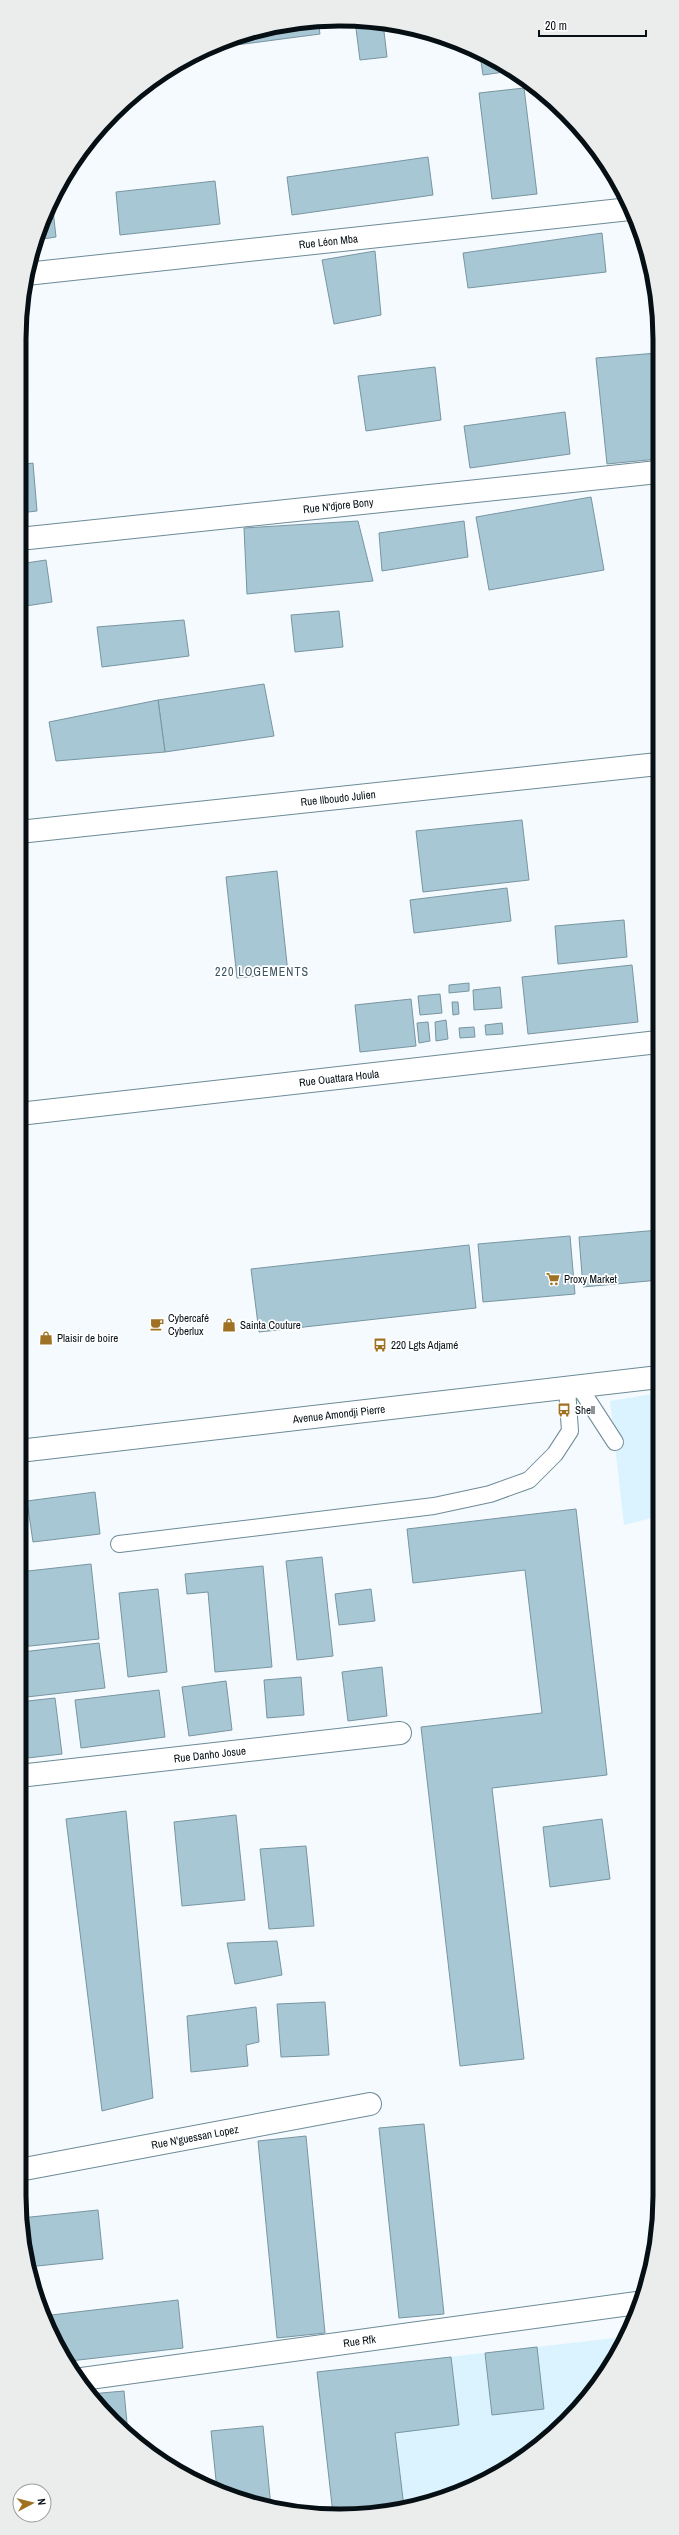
<svg xmlns="http://www.w3.org/2000/svg" width="679" height="2535" font-family="'Archivo Narrow',sans-serif">
	<style>
		.built { fill: #dbf3fe }
		.building { fill: #a8c7d5; stroke: #7895a2 }
		.lines { fill: none; stroke-linecap: round; stroke-linejoin: round }
		.lane-casing { stroke: #6d8a97; stroke-width: 18 }
		.street-casing { stroke: #6d8a97; stroke-width: 24 }
		.secondary-casing { stroke: #6d8a97; stroke-width: 24 }
		.lane { stroke: #fff; stroke-width: 16 }
		.street { stroke: #fff; stroke-width: 22 }
		.secondary { stroke: #fff; stroke-width: 22 }
		.labels { text-anchor: middle; stroke-width: 3.5; stroke-linejoin: round; paint-order: stroke }
		.street-label { font-size: 11px; fill: #050f14; stroke: #fff }
		.poi-label { font-size: 11px; fill: #050f14; stroke: #fff; text-anchor: start }
		.neighbourhood-label { font-size: 12px; letter-spacing: 1px; fill: #3a5562; stroke: #fff }
		.rim { fill: none; stroke: #050f14; stroke-width: 5 }
	</style>
	<rect width="100%" height="100%" fill="#f4fafd"/>
	<g class="built">
		<polygon points="659,1393 659,1516 624,1525 610,1401"/>
		<polygon points="624,2337 617,2356 581,2407 535,2450 481,2483 423,2505 333,2514 317,2372"/>
	</g>
	<g class="building">
		<polygon points="318,21 320,34 206,49 217,43 277,25"/>
		<polygon points="355,21 383,23 387,57 360,60"/>
		<polygon points="480,55 500,62 511,71 483,75"/>
		<polygon points="524,88 537,194 492,199 479,93"/>
		<polygon points="428,157 433,195 292,215 287,177"/>
		<polygon points="215,181 220,224 120,235 116,192"/>
		<polygon points="52,201 56,237 36,240 43,217"/>
		<polygon points="602,233 606,272 468,288 463,253"/>
		<polygon points="375,251 381,315 334,324 322,260"/>
		<polygon points="657,353 658,459 607,464 596,358"/>
		<polygon points="435,367 441,420 366,431 358,376"/>
		<polygon points="565,412 570,454 470,468 464,426"/>
		<polygon points="33,463 37,511 19,513 19,465"/>
		<polygon points="591,497 604,570 489,590 476,517"/>
		<polygon points="358,521 373,581 247,594 244,528"/>
		<polygon points="464,521 468,557 382,571 379,533"/>
		<polygon points="46,560 52,602 19,607 19,564"/>
		<polygon points="339,611 343,647 295,652 291,615"/>
		<polygon points="184,620 189,656 102,667 97,627"/>
		<polygon points="264,684 274,736 165,752 158,700"/>
		<polygon points="158,700 165,752 56,761 49,722"/>
		<polygon points="522,820 529,880 423,892 416,831"/>
		<polygon points="277,871 288,973 237,978 226,877"/>
		<polygon points="507,888 511,921 414,933 410,900"/>
		<polygon points="624,920 627,957 558,964 555,926"/>
		<polygon points="632,965 638,1022 528,1034 522,977"/>
		<polygon points="469,983 469,991 449,993 449,985"/>
		<polygon points="500,987 502,1008 474,1010 473,990"/>
		<polygon points="440,994 442,1013 420,1015 418,996"/>
		<polygon points="411,999 416,1046 360,1052 355,1005"/>
		<polygon points="452,1002 458,1002 459,1014 453,1015"/>
		<polygon points="446,1020 448,1039 436,1041 435,1022"/>
		<polygon points="428,1022 430,1041 419,1043 417,1023"/>
		<polygon points="502,1023 503,1034 486,1035 485,1025"/>
		<polygon points="474,1027 475,1037 460,1038 459,1028"/>
		<polygon points="659,1230 659,1280 583,1287 579,1237"/>
		<polygon points="570,1236 575,1294 483,1302 478,1244"/>
		<polygon points="469,1245 476,1308 259,1332 251,1269"/>
		<polygon points="95,1492 100,1534 33,1542 27,1501"/>
		<polygon points="576,1509 607,1775 492,1788 524,2059 460,2066 421,1727 542,1713 525,1570 413,1583 407,1529"/>
		<polygon points="322,1557 333,1656 297,1660 286,1561"/>
		<polygon points="91,1564 99,1639 20,1647 19,1572"/>
		<polygon points="263,1566 272,1667 215,1672 208,1592 187,1594 185,1574"/>
		<polygon points="158,1589 167,1672 128,1677 119,1593"/>
		<polygon points="371,1589 375,1621 339,1625 335,1594"/>
		<polygon points="99,1643 105,1688 27,1697 22,1652"/>
		<polygon points="382,1667 387,1716 348,1721 342,1672"/>
		<polygon points="301,1677 304,1715 267,1718 264,1680"/>
		<polygon points="226,1681 232,1730 189,1736 182,1687"/>
		<polygon points="159,1690 165,1737 81,1748 75,1700"/>
		<polygon points="55,1698 62,1754 19,1759 19,1702"/>
		<polygon points="126,1811 153,2098 102,2111 66,1819"/>
		<polygon points="236,1815 245,1900 182,1906 174,1822"/>
		<polygon points="602,1819 610,1879 550,1887 543,1827"/>
		<polygon points="306,1846 314,1926 269,1929 260,1849"/>
		<polygon points="277,1941 282,1975 235,1984 227,1943"/>
		<polygon points="325,2002 329,2055 281,2057 277,2004"/>
		<polygon points="256,2007 259,2042 246,2045 248,2066 191,2072 187,2016"/>
		<polygon points="19,2084 23,2116 19,2117"/>
		<polygon points="424,2124 444,2314 399,2318 379,2128"/>
		<polygon points="306,2136 325,2333 277,2338 258,2141"/>
		<polygon points="98,2210 103,2259 28,2267 21,2218"/>
		<polygon points="178,2300 183,2348 70,2361 43,2316"/>
		<polygon points="537,2347 544,2409 492,2415 485,2353"/>
		<polygon points="451,2357 459,2425 395,2433 404,2507 333,2514 317,2372"/>
		<polygon points="124,2391 128,2434 99,2407 90,2394"/>
		<polygon points="263,2426 271,2507 256,2505 217,2490 211,2431"/>
	</g>
	<g class="lines">
		<g class="lane-casing">
			<g id="lane">
				<polyline points="580,1388 615,1442"/>
				<polyline points="119,1544 434,1506 490,1494 529,1480 555,1454 570,1431 567,1389"/>
			</g>
		</g>
		<g class="street-casing">
			<g id="street">
				<path id="s1" d="M26,274L630,209"/>
				<path id="s2" d="M19,539L658,472"/>
				<path id="s3" d="M19,832L658,764"/>
				<path id="s4" d="M19,1114L658,1042"/>
				<path id="s5" d="M19,1776L400,1733"/>
				<path id="s6" d="M19,2170L370,2104"/>
				<path id="s7" d="M82,2379L637,2303"/>
			</g>
		</g>
		<g class="secondary-casing">
			<g id="secondary">
				<path id="s8" d="M19,1451L659,1377"/>
			</g>
		</g>
		<use href="#lane" class="lane"/>
		<use href="#street" class="street"/>
		<use href="#secondary" class="secondary"/>
	</g>
	<defs>
		<g id="supermarket-bare" transform="scale(1.08)"><path d="M-6-5.5h2.5l.6 2H6L4.5 2H-2.5L-4.4-4H-6ZM-1.5 3.2a1.3 1.3 0 1 0 .1 0ZM3 3.2a1.3 1.3 0 1 0 .1 0Z" fill="#9f7223" stroke="#fff" stroke-width="2.5" paint-order="stroke"/></g>
		<g id="cafe-bare" transform="scale(1.08)"><path d="M-5.5-4.5H6V0H3Q3 3.5 0 3.5H-2.5Q-5.5 3.5-5.5 0ZM3-3.2v2h1.7v-2ZM-6 4.5H4V6H-6Z" fill="#9f7223" stroke="#fff" stroke-width="2.5" paint-order="stroke"/></g>
		<g id="shop-bare" transform="scale(1.08)"><path d="M-5-2.5h2.3a2.7 3.5 0 0 1 5.4 0H5L5.5 6h-11ZM-1.5-2.5h3a1.5 2.3 0 0 0-3 0Z" fill="#9f7223" stroke="#fff" stroke-width="2.5" paint-order="stroke"/></g>
		<g id="bus-bare" transform="scale(1.08)"><path d="M-5-6H5V4H4V6H2V4H-2V6H-4V4H-5ZM-3.5-4V0h7V-4ZM-3.5 1.2v1.5H-2V1.2ZM2 1.2v1.5H3.5V1.2Z" fill="#9f7223" stroke="#fff" stroke-width="2.5" paint-order="stroke"/></g>
	</defs>
	<g fill-rule="evenodd">
		<use href="#supermarket-bare" x="553" y="1279"/>
		<use href="#cafe-bare" x="157" y="1324"/>
		<use href="#shop-bare" x="229" y="1325"/>
		<use href="#shop-bare" x="46" y="1338"/>
		<use href="#bus-bare" x="380" y="1345"/>
		<use href="#bus-bare" x="564" y="1410"/>
	</g>
	<g class="labels">
		<g class="street-label">
			<text dy="4" stroke="none"><textPath href="#s1" startOffset="304">Rue Léon Mba</textPath></text>
			<text dy="4" stroke="none"><textPath href="#s2" startOffset="321">Rue N'djore Bony</textPath></text>
			<text dy="4" stroke="none"><textPath href="#s3" startOffset="321">Rue Ilboudo Julien</textPath></text>
			<text dy="4" stroke="none"><textPath href="#s4" startOffset="322">Rue Ouattara Houla</textPath></text>
			<text dy="4" stroke="none"><textPath href="#s8" startOffset="322">Avenue Amondji Pierre</textPath></text>
			<text dy="4" stroke="none"><textPath href="#s5" startOffset="192">Rue Danho Josue</textPath></text>
			<text dy="4" stroke="none"><textPath href="#s6" startOffset="179">Rue N'guessan Lopez</textPath></text>
			<text dy="4" stroke="none"><textPath href="#s7" startOffset="280">Rue Rfk</textPath></text>
		</g>
		<g class="poi-label">
			<text x="564" y="1283">Proxy Market</text>
			<text x="168" y="1322">Cybercafé<tspan x="168" dy="13">Cyberlux</tspan></text>
			<text x="240" y="1329">Sainta Couture</text>
			<text x="57" y="1342">Plaisir de boire</text>
			<text x="391" y="1349">220 Lgts Adjamé</text>
			<text x="575" y="1414">Shell</text>
		</g>
		<g class="neighbourhood-label">
			<text x="262" y="976">220 LOGEMENTS</text>
		</g>
	</g>
	<path d="M0 0H679V2535H0ZM339 26H340A313 313 0 0 1 653 339V2196A313 313 0 0 1 340 2509H339A313 313 0 0 1 26 2196V339A313 313 0 0 1 339 26Z" fill="#ebecec" fill-rule="evenodd"/>
	<path class="rim" d="M339 26H340A313 313 0 0 1 653 339V2196A313 313 0 0 1 340 2509H339A313 313 0 0 1 26 2196V339A313 313 0 0 1 339 26Z"/>
	<g transform="translate(32 2503) rotate(83)"><circle r="19" fill="#ffffff" stroke="#9b9fa1"/>
	<path d="M0-3L7 15L0 10L-7 15Z" fill="#9f7223"/>
	<text y="-6" font-size="11" font-weight="bold" text-anchor="middle" fill="#050f14">N</text>
	</g>
	<path d="M539 30v6h107v-6" fill="none" stroke="#050f14" stroke-width="2"/>
	<text x="545" y="30" font-size="12" fill="#050f14" stroke="#ffffff" stroke-width="3" paint-order="stroke">20 m</text>
</svg>
